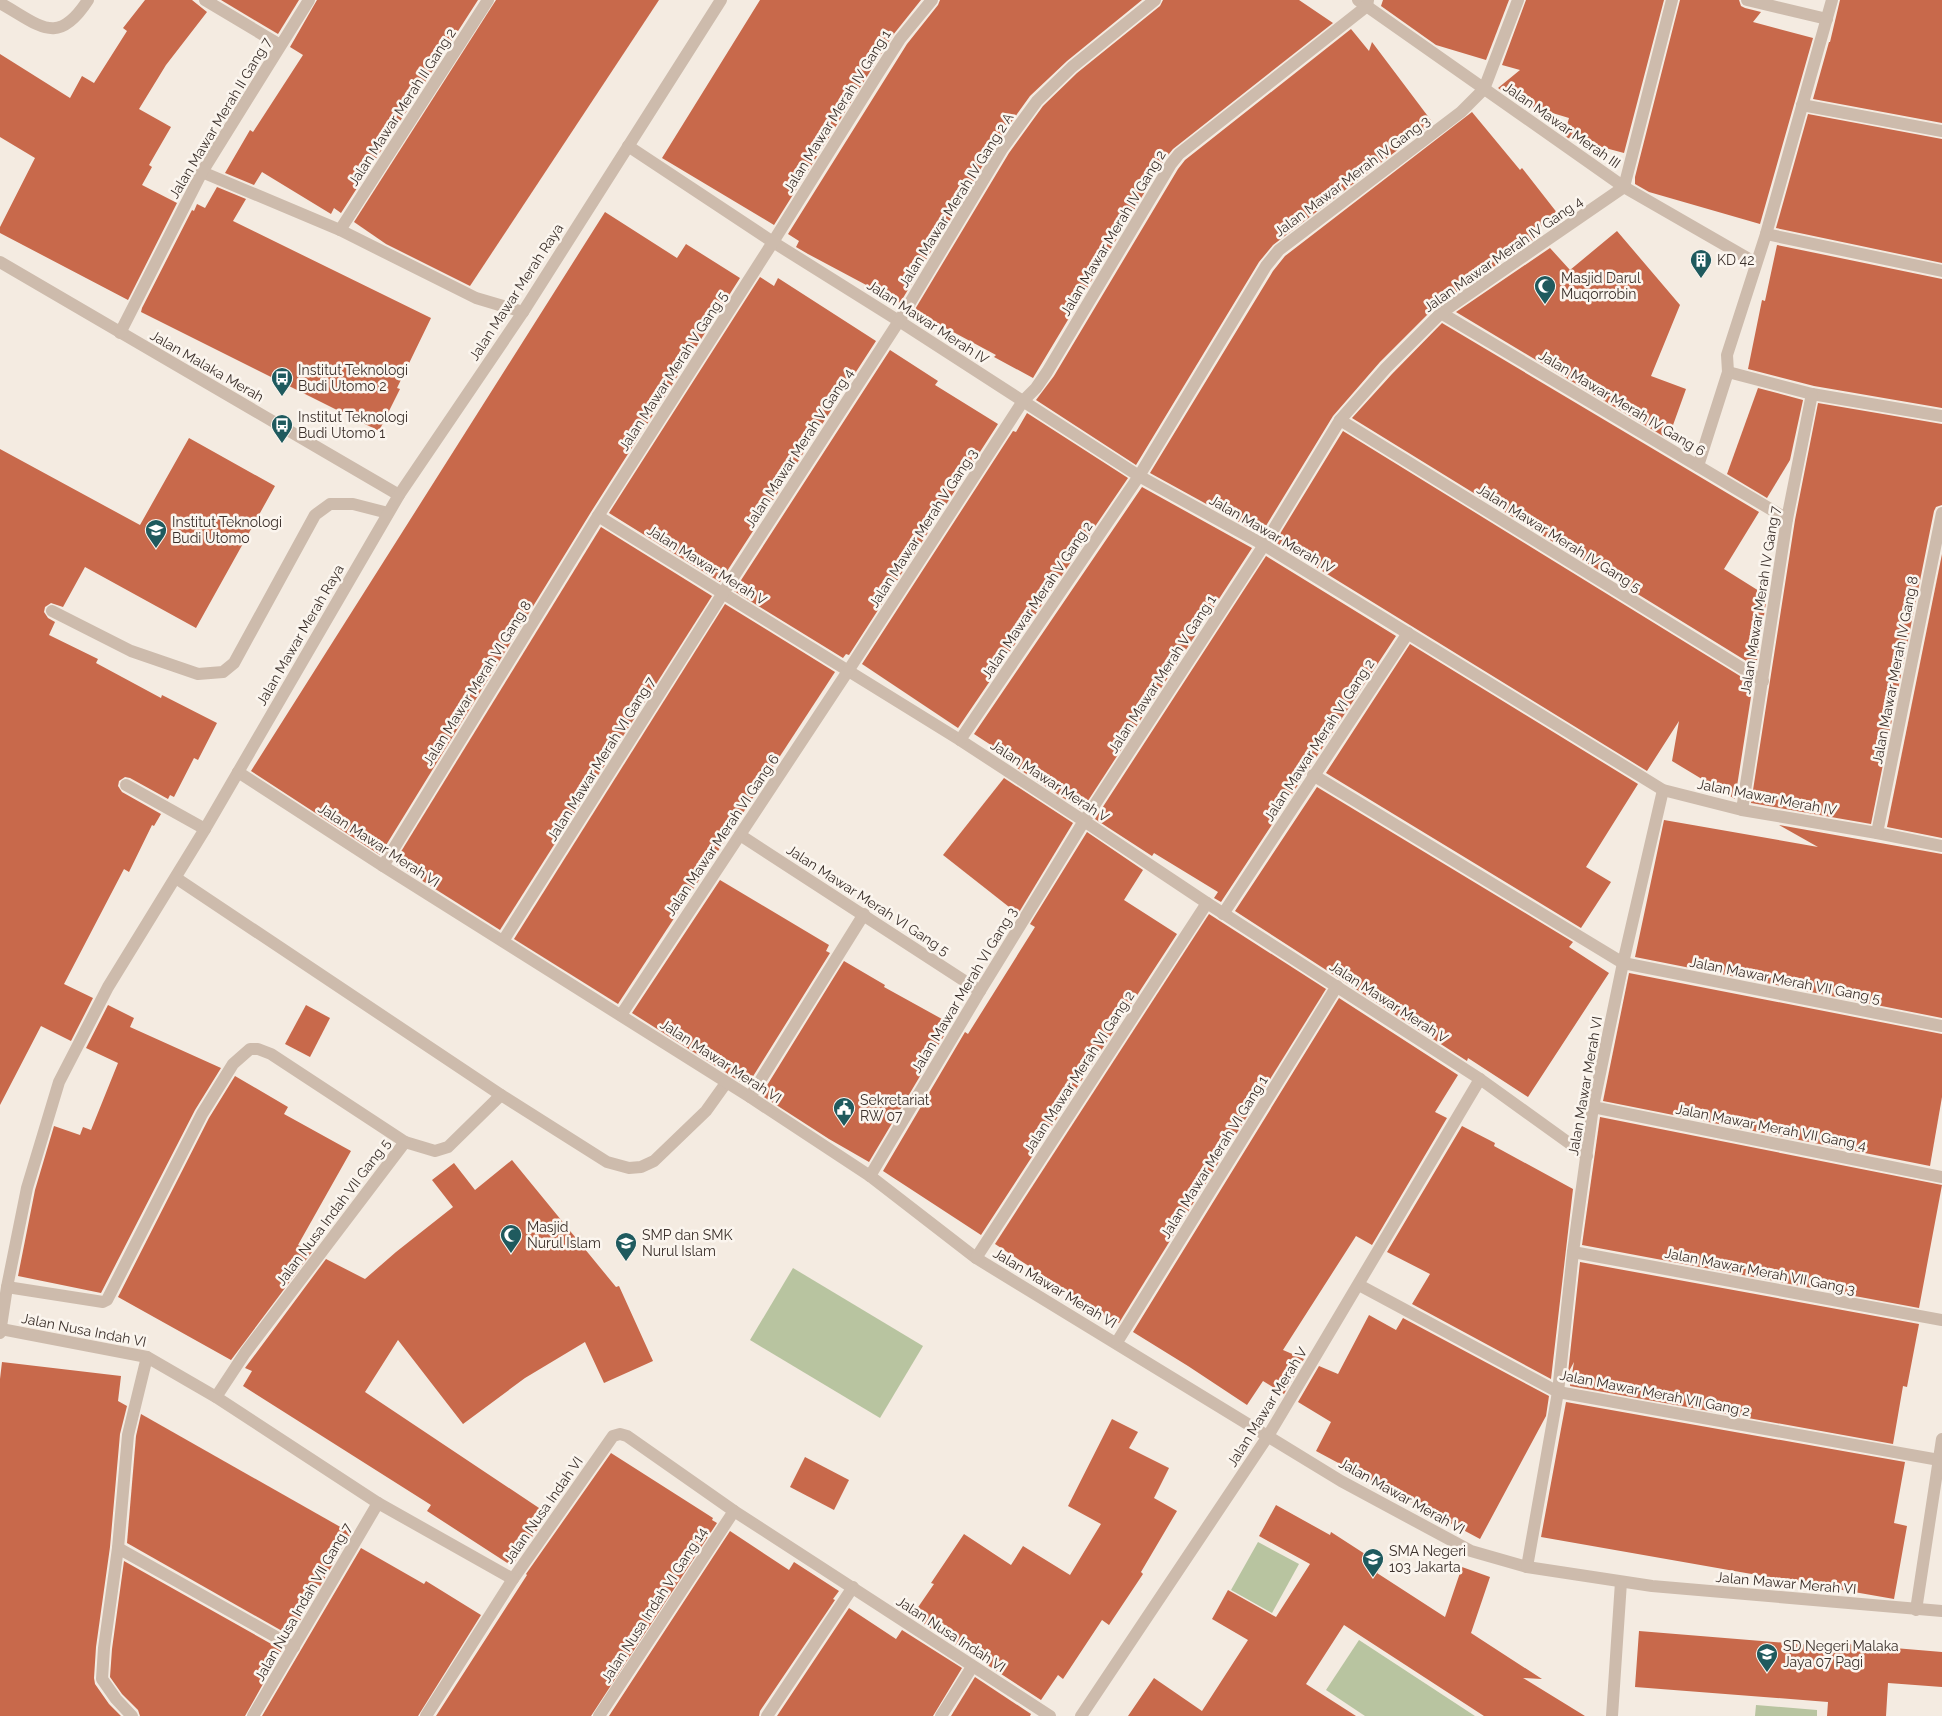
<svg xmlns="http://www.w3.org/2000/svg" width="1942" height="1716" font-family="Raleway,sans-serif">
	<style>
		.green { fill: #b8c4a0 }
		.building { fill: #c8694b }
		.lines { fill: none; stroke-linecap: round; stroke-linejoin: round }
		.service { stroke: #cdbbac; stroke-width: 12 }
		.minor { stroke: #cdbbac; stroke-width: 12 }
		.tertiary { stroke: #cdbbac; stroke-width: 12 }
		.labels { text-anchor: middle; stroke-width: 5; stroke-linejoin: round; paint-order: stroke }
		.street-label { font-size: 14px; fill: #3b302b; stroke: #fbf5ee }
		.poi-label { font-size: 14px; fill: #3b302b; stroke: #fbf5ee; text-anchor: start }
	</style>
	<rect width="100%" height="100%" fill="#f4ebe1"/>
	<g class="green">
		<polygon points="793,1268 923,1346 880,1418 750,1340"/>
		<polygon points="1258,1542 1299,1564 1272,1613 1231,1590"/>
		<polygon points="1359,1640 1475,1716 1365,1716 1326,1690"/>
		<polygon points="1756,1705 1817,1710 1817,1716 1755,1716"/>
	</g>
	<g class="building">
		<polygon points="145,0 192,0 207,12 166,65 139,109 171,127 149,165 152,167 142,185 177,203 128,300 0,233 0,227 35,158 0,137 0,54 70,98 82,76 94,83 127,31 123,28"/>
		<polygon points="221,0 299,0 278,34"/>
		<polygon points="317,0 478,0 341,213 334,208 331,214 262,172 254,185 225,173 250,130 253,132 303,55 290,47"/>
		<polygon points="496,0 659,0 470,286 386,244 354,222"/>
		<polygon points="760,0 921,0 893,35 774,225 662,158"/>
		<polygon points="940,0 1142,0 1067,61 1030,96 995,145 900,303 808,254 796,247 799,241 788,234 907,44 938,5"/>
		<polygon points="1163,0 1299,0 1333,23 1173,149 1164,160 1033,378 994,357 996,355 914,311 1009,153 1043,106 1077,73 1160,6"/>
		<polygon points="1383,0 1509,0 1486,60 1436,45 1381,6"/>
		<polygon points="1526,0 1664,0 1624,153 1568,138 1564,135 1569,118 1519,103 1498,88 1520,70 1502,65"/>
		<polygon points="1680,0 1739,0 1741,6 1745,8 1761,12 1753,22 1813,38 1760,224 1649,192 1635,184 1635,177"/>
		<polygon points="1840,0 1942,0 1942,123 1813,99 1829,42 1830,42"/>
		<polygon points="1351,29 1369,51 1372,42 1433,123 1273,245 1259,262 1136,465 1036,400 1054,376 1178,169 1185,160"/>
		<polygon points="1472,112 1520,170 1522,168 1558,214 1535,231 1539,236 1436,306 1380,362 1333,416 1261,534 1150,473 1273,271 1285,256"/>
		<polygon points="1808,114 1942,139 1942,263 1776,228"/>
		<polygon points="217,187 246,199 233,221 431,318 397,388 400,389 379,431 141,312 142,308 192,210 194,211 197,204 205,208"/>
		<polygon points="605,212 677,258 686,244 740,278 591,512 380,855 251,771"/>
		<polygon points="1617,231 1680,305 1651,376 1686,389 1668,439 1456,312 1550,248 1570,270"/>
		<polygon points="1777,245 1942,279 1942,408 1814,386 1748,369 1762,300 1765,301"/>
		<polygon points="760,277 774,286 778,278 876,341 720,582 609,513"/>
		<polygon points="1442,323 1759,512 1724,569 1767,596 1756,667 1352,418 1392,374"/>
		<polygon points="890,350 938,381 935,385 998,424 849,655 846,654 843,658 734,591"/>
		<polygon points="1758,388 1803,400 1790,460 1767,498 1727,474"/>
		<polygon points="1818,403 1942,424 1942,505 1936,507 1934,511 1871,824 1751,803 1795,520"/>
		<polygon points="1027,413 1128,478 958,728 862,664 1013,431 1016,432"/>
		<polygon points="1343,431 1753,684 1735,799 1672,761 1679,721 1647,771 1275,542"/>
		<polygon points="189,438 275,486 196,628 85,567 63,607 51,603 45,607 44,612 48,618 55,622 49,635 98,659 96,663 161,698 162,695 217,723 198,760 194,758 174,797 170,795 168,799 130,778 125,777 119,781 118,786 122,792 161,814 154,826 152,825 129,872 124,869 64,984 93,998 71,1041 41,1026 0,1105 0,449 140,525"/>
		<polygon points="1142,487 1252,548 1082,810 1014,766 1017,762 974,734"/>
		<polygon points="601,527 712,596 500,930 394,863"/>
		<polygon points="1942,554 1942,838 1887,827"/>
		<polygon points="1266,556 1396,636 1221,902 1214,898 1218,892 1154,853 1152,856 1095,819"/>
		<polygon points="725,604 835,672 618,1004 514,939"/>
		<polygon points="1410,644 1638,784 1586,867 1611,882 1581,928 1326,773"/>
		<polygon points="1004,778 1073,823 1018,914 943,855"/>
		<polygon points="1317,787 1573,942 1569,947 1609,973 1528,1097 1468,1058 1467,1061 1235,911"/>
		<polygon points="1664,820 1818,847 1779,825 1942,854 1942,1018 1635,957"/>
		<polygon points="1087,832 1143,870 1124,900 1177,934 981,1235 883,1171 965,1032 968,1034 1035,927 1030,924"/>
		<polygon points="720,880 829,945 826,951 830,953 747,1086 632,1013"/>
		<polygon points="1209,914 1326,989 1119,1323 1116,1323 995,1244"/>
		<polygon points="844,961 885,985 884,987 951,1024 869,1162 829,1139 761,1095"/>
		<polygon points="1629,973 1942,1034 1942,1097 1930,1166 1603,1101"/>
		<polygon points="1339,998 1458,1075 1435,1112 1447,1118 1372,1245 1356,1236 1283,1350 1304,1359 1284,1394 1263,1381 1247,1405 1188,1366 1133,1332"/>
		<polygon points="108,1005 134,1018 130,1027 221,1068 195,1110 101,1293 18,1276 35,1190 54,1126 80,1135 83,1127 91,1130 118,1063 86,1048"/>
		<polygon points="306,1005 330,1018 310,1057 285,1044"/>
		<polygon points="235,1076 288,1107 284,1114 351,1151 298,1245 312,1252 231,1360 118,1297 209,1118"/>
		<polygon points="1600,1117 1942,1185 1919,1308 1582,1245"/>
		<polygon points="1462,1126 1495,1143 1494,1146 1573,1189 1551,1379 1412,1304 1430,1274 1387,1252"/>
		<polygon points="512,1160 616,1287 619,1286 653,1361 604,1383 585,1342 525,1378 463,1424 398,1340 365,1392 548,1514 512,1566 427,1511 431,1505 243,1386 252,1371 245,1368 326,1259 365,1279 396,1252 453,1207 432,1180 454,1163 475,1190"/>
		<polygon points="1580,1262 1919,1324 1907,1387 1903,1386 1893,1444 1570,1386 1574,1362 1568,1373"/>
		<polygon points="1369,1315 1396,1330 1403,1318 1549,1396 1546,1416 1480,1539 1316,1451 1331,1422 1298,1402 1319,1366 1338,1374"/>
		<polygon points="2,1362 121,1376 118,1401 127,1406 120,1434 110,1547 96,1647 94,1678 95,1684 109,1704 121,1716 0,1716 0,1379"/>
		<polygon points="1566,1402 1905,1462 1894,1523 1907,1526 1894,1599 1541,1537"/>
		<polygon points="141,1414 351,1533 291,1636 127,1543 136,1436"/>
		<polygon points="1112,1419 1138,1432 1129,1448 1169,1468 1154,1498 1177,1511 1141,1572 1143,1574 1109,1625 1102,1620 1063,1679 1058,1675 1041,1700 912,1616 934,1584 931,1583 964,1534 1011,1565 1023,1546 1070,1575 1101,1524 1068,1506"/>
		<polygon points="611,1453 713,1518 712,1520 717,1523 591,1716 436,1716 527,1575 526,1574"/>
		<polygon points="805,1457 849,1480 834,1510 790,1487"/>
		<polygon points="1276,1505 1330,1535 1331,1532 1382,1565 1377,1573 1445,1617 1462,1567 1490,1577 1471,1633 1542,1679 1523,1678 1585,1716 1484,1716 1344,1625 1306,1684 1356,1716 1128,1716 1154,1678 1202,1711 1248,1640 1212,1619 1228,1590 1276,1617 1310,1564 1259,1536"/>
		<polygon points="730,1531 789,1570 794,1562 839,1591 833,1599 835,1600 760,1711 759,1716 609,1716"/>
		<polygon points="361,1548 424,1584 426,1581 481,1615 418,1716 262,1716"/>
		<polygon points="124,1561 282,1650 245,1716 140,1716 138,1710 122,1694 110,1677 112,1649"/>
		<polygon points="849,1608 896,1639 902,1630 962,1668 933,1716 777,1716"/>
		<polygon points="1639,1631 1835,1647 1835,1643 1942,1652 1942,1687 1888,1683 1886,1716 1827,1716 1828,1702 1635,1687"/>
		<polygon points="975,1677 1031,1714 1030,1716 951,1716"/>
	</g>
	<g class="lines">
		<g class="service">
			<polyline points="52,611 131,651 198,674 223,672 234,663 315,515 330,504 353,504 388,513"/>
			<polyline points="126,785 205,829"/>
			<polyline points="176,878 501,1095 607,1162 629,1168 641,1167 654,1161 706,1111 726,1083"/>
			<polyline points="405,1142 435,1151 448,1147 501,1095"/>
		</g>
		<g class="minor">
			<polyline points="205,0 280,45"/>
			<polyline points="1358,0 1624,187 1756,263"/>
			<polyline points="1747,0 1827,19"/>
			<path d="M0,3C40,25 57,48 88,0"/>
			<polyline points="1802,105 1942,131"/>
			<polyline points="628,146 773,242 899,321 1139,476 1264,545 1663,790 1742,810 1877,833 1942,846"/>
			<polyline points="202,172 340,230 476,298 523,312"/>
			<polyline points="340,230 488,0"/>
			<polyline points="1766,234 1942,271"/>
			<polyline points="0,262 399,495"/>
			<polyline points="1441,313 1787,519"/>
			<polyline points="120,333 202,172 309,0"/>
			<polyline points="1728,372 1812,394 1942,416"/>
			<polyline points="1340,420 1763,681"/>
			<polyline points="1698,466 1728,372 1727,355 1766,234 1832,0"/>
			<polyline points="598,516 960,740 1084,821 1207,903 1480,1079 1587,1156"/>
			<polyline points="960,740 1139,476 1266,266 1279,250 1461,112 1484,89 1518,0"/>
			<polyline points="238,772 383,866 750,1097 870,1176 976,1258 1341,1481 1471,1551 1527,1567 1652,1586 1942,1611"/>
			<polyline points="1313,775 1623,963 1942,1026"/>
			<polyline points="1742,810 1787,519 1812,394"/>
			<polyline points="1877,833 1942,513"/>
			<polyline points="740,835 980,991"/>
			<polyline points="383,866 598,516 773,242 877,75 900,39 932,0"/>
			<polyline points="1223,914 1408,633"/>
			<polyline points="503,941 723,593 899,321 1002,149 1037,101 1072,67 1155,0"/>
			<polyline points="621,1015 848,671 1023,401 1036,388 1047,372 1171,164 1179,154 1367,6 1368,0"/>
			<polyline points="750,1097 864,914"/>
			<polyline points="1593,1107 1942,1177"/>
			<polyline points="870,1176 980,991 1084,821 1264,545 1340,420 1386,368 1441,313 1624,187 1672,0"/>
			<polyline points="1573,1252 1942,1320"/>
			<polyline points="976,1258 1207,903"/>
			<polyline points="1359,1285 1558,1392 1939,1460"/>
			<polyline points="7,1287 103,1302 107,1300 202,1114 233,1064 250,1049 258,1049 271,1054 405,1142 245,1353 216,1397"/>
			<polyline points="1,1329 147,1357 216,1397 378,1503 513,1579 613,1436 620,1434 627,1436 734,1511 1050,1716"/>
			<polyline points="1117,1342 1337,986"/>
			<polyline points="118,1548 294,1647"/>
			<polyline points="1527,1567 1558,1392 1573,1252 1593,1107 1623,963 1663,790"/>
			<polyline points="1916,1610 1942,1439"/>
			<polyline points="132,1716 116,1699 102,1679 104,1648 118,1548 128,1435 147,1357"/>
			<polyline points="253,1716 378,1503"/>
			<polyline points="426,1716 513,1579"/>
			<polyline points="599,1716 734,1511"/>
			<polyline points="767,1716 853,1587"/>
			<polyline points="941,1716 972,1667"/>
			<polyline points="1081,1716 1268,1436 1480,1079"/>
			<polyline points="1612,1716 1621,1582"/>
		</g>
		<polyline class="tertiary" points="0,1333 7,1287 27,1188 59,1082 108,987 205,829 399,495 523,312 721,0"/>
	</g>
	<defs>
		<g id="building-pin" transform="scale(1.125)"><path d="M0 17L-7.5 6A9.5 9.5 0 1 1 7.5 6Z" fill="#1f5a5e" stroke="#fbf5ee"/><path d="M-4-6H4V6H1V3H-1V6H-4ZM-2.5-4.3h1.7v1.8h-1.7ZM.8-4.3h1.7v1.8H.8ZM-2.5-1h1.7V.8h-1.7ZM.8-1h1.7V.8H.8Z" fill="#fff"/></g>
		<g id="mosque-pin" transform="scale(1.125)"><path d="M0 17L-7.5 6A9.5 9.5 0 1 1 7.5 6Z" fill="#1f5a5e" stroke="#fbf5ee"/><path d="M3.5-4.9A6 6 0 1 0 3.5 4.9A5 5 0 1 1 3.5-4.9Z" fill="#fff"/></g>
		<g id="bus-pin" transform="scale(1.125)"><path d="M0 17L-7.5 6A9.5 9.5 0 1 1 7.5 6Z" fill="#1f5a5e" stroke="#fbf5ee"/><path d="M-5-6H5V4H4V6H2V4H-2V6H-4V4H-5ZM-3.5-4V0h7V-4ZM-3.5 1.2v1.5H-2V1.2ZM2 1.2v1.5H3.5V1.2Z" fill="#fff"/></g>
		<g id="university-pin" transform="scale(1.125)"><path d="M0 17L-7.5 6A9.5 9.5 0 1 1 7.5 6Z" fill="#1f5a5e" stroke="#fbf5ee"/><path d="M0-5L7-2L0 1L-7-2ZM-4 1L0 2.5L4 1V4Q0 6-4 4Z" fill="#fff"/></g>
		<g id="civic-pin" transform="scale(1.125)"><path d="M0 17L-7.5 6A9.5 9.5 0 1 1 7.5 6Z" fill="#1f5a5e" stroke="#fbf5ee"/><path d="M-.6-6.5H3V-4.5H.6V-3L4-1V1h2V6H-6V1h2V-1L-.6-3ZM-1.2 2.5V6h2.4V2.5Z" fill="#fff"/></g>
		<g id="school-pin" transform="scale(1.125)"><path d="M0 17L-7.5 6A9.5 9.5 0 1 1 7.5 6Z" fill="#1f5a5e" stroke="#fbf5ee"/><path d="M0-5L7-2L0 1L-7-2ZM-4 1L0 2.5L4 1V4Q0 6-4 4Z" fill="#fff"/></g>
	</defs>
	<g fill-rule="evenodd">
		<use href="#building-pin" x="1701" y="260"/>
		<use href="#mosque-pin" x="1545" y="286"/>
		<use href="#bus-pin" x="282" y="378"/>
		<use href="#bus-pin" x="282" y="425"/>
		<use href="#university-pin" x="156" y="530"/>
		<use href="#civic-pin" x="844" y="1108"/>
		<use href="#mosque-pin" x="511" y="1235"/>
		<use href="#school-pin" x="626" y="1243"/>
		<use href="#school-pin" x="1373" y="1559"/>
		<use href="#school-pin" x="1767" y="1654"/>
	</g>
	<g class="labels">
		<g class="street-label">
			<text transform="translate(402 107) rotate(-57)" y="5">Jalan Mawar Merah II Gang 2</text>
			<text transform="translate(837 111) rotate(-58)" y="5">Jalan Mawar Merah IV Gang 1</text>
			<text transform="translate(220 118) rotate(-59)" y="5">Jalan Mawar Merah II Gang 7</text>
			<text transform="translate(1562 125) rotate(35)" y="5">Jalan Mawar Merah III</text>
			<text transform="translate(1352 176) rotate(-37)" y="5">Jalan Mawar Merah IV Gang 3</text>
			<text transform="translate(956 200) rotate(-58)" y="5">Jalan Mawar Merah IV Gang 2 A</text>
			<text transform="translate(1113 233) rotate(-59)" y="5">Jalan Mawar Merah IV Gang 2</text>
			<text transform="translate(1503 254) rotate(-35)" y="5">Jalan Mawar Merah IV Gang 4</text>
			<text transform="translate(516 292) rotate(-57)" y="5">Jalan Mawar Merah Raya</text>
			<text transform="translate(928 322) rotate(33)" y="5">Jalan Mawar Merah IV</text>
			<text transform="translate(207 366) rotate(30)" y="5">Jalan Malaka Merah</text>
			<text transform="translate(673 371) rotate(-57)" y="5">Jalan Mawar Merah V Gang 5</text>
			<text transform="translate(1622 403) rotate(31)" y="5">Jalan Mawar Merah IV Gang 6</text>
			<text transform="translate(799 448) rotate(-57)" y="5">Jalan Mawar Merah V Gang 4</text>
			<text transform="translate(923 528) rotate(-57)" y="5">Jalan Mawar Merah V Gang 3</text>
			<text transform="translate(1272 534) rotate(30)" y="5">Jalan Mawar Merah IV</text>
			<text transform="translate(1559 538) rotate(32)" y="5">Jalan Mawar Merah IV Gang 5</text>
			<text transform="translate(707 565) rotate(32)" y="5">Jalan Mawar Merah V</text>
			<text transform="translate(1037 600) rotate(-56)" y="5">Jalan Mawar Merah V Gang 2</text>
			<text transform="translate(1760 600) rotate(-81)" y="5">Jalan Mawar Merah IV Gang 7</text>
			<text transform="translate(300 635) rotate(-60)" y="5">Jalan Mawar Merah Raya</text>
			<text transform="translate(1895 670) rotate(-79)" y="5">Jalan Mawar Merah IV Gang 8</text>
			<text transform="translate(1162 674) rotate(-57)" y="5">Jalan Mawar Merah V Gang 1</text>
			<text transform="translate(477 683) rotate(-58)" y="5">Jalan Mawar Merah VI Gang 8</text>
			<text transform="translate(1319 740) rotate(-57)" y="5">Jalan Mawar Merah VI Gang 2</text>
			<text transform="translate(601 759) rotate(-58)" y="5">Jalan Mawar Merah VI Gang 7</text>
			<text transform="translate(1050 781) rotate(33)" y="5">Jalan Mawar Merah V</text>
			<text transform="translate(1767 797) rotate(11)" y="5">Jalan Mawar Merah IV</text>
			<text transform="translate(722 835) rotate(-56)" y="5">Jalan Mawar Merah VI Gang 6</text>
			<text transform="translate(379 845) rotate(33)" y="5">Jalan Mawar Merah VI</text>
			<text transform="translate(868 900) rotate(33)" y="5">Jalan Mawar Merah VI Gang 5</text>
			<text transform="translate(1785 980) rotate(11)" y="5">Jalan Mawar Merah VII Gang 5</text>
			<text transform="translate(964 990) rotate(-59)" y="5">Jalan Mawar Merah VI Gang 3</text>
			<text transform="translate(1389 1002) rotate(33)" y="5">Jalan Mawar Merah V</text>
			<text transform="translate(721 1061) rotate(33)" y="5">Jalan Mawar Merah VI</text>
			<text transform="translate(1079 1072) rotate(-57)" y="5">Jalan Mawar Merah VI Gang 2</text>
			<text transform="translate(1585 1086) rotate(-80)" y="5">Jalan Mawar Merah VI</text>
			<text transform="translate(1771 1127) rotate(11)" y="5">Jalan Mawar Merah VII Gang 4</text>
			<text transform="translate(1214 1157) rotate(-58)" y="5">Jalan Mawar Merah VI Gang 1</text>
			<text transform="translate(333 1212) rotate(-53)" y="5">Jalan Nusa Indah VII Gang 5</text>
			<text transform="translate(1760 1271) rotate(11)" y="5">Jalan Mawar Merah VII Gang 3</text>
			<text transform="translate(1055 1288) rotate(31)" y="5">Jalan Mawar Merah VI</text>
			<text transform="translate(84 1330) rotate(11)" y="5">Jalan Nusa Indah VI</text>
			<text transform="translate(1655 1393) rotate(11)" y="5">Jalan Mawar Merah VII Gang 2</text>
			<text transform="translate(1267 1407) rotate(-58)" y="5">Jalan Mawar Merah V</text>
			<text transform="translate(1402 1496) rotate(29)" y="5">Jalan Mawar Merah VI</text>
			<text transform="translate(543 1510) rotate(-55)" y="5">Jalan Nusa Indah VI</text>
			<text transform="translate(1786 1583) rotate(5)" y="5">Jalan Mawar Merah VI</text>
			<text transform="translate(303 1602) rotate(-60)" y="5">Jalan Nusa Indah VII Gang 7</text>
			<text transform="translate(654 1605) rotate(-57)" y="5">Jalan Nusa Indah VI Gang 14</text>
			<text transform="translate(951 1634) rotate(33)" y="5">Jalan Nusa Indah VI</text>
		</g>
		<g class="poi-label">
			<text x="1717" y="265">KD 42</text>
			<text x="1561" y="283">Masjid Darul<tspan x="1561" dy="16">Muqorrobin</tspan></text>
			<text x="298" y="375">Institut Teknologi<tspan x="298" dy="16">Budi Utomo 2</tspan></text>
			<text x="298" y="422">Institut Teknologi<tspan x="298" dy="16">Budi Utomo 1</tspan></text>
			<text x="172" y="527">Institut Teknologi<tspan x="172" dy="16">Budi Utomo</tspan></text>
			<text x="860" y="1105">Sekretariat<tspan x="860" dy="16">RW 07</tspan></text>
			<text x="527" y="1232">Masjid<tspan x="527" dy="16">Nurul Islam</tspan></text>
			<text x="642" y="1240">SMP dan SMK<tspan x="642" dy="16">Nurul Islam</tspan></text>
			<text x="1389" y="1556">SMA Negeri<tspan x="1389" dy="16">103 Jakarta</tspan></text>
			<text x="1783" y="1651">SD Negeri Malaka<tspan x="1783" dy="16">Jaya 07 Pagi</tspan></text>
		</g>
	</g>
</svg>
